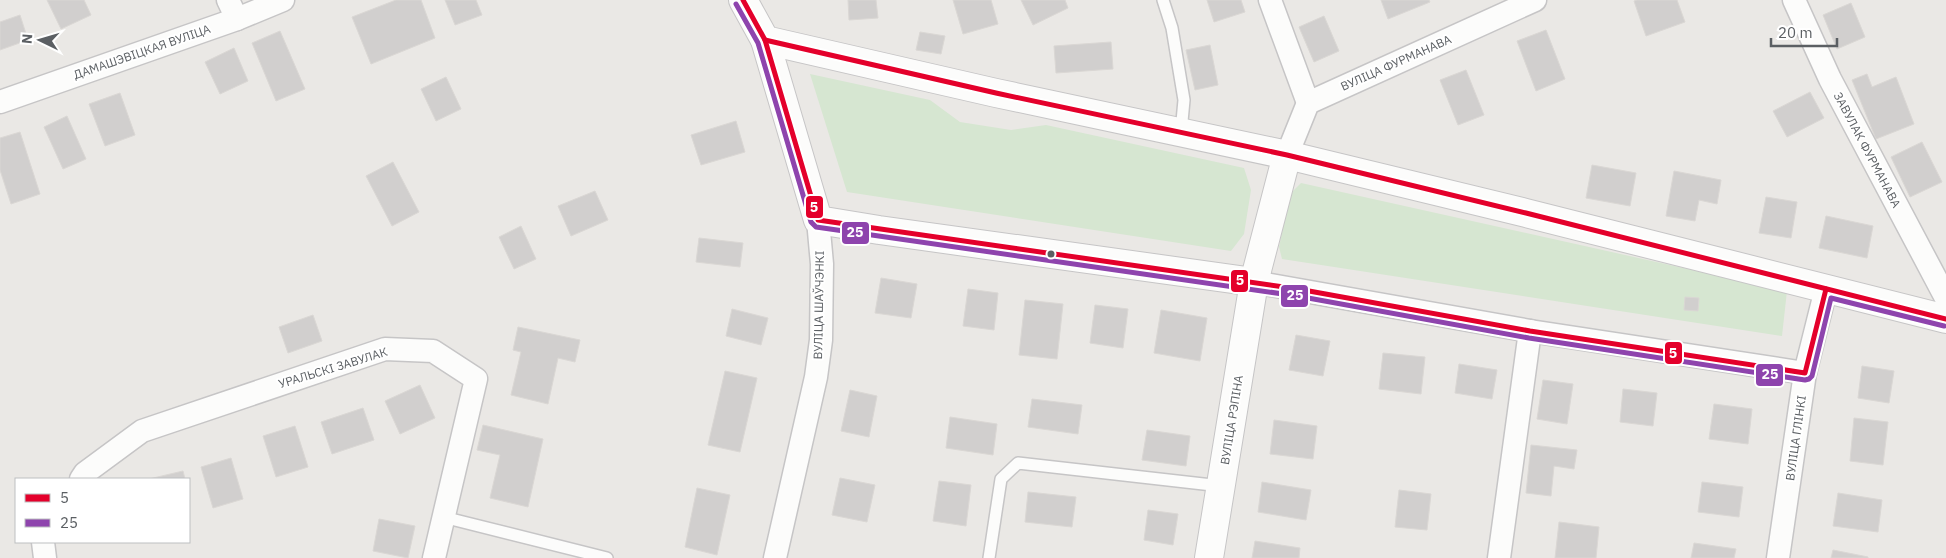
<svg xmlns="http://www.w3.org/2000/svg" width="1946" height="558" font-family="'IBM Plex Sans',sans-serif">
	<style>
		.green { fill: #d6e6d1 }
		.building { fill: #d1cfce; stroke: #dad7d4 }
		.lines { fill: none; stroke-linecap: round; stroke-linejoin: round }
		.service-casing { stroke: #c6c5c6; stroke-width: 14 }
		.minor-casing { stroke: #c6c5c6; stroke-width: 25 }
		.tertiary-casing { stroke: #c6c5c6; stroke-width: 30 }
		.secondary-casing { stroke: #c6c5c6; stroke-width: 30 }
		.service { stroke: #fcfcfb; stroke-width: 11 }
		.minor { stroke: #fcfcfb; stroke-width: 22 }
		.tertiary { stroke: #fcfcfb; stroke-width: 28 }
		.secondary { stroke: #fcfcfb; stroke-width: 28 }
		.bus-1-casing { stroke: #fff; stroke-width: 9 }
		.bus-2-casing { stroke: #fff; stroke-width: 9 }
		.bus-1 { stroke: #e4002b; stroke-width: 5 }
		.bus-2 { stroke: #8e44ad; stroke-width: 5 }
		.bus-dot { fill: #5b5f63; stroke: #fff; stroke-width: 2 }
		.labels { text-anchor: middle; stroke-width: 4; stroke-linejoin: round; paint-order: stroke }
		.street-label { font-size: 12px; fill: #5b5f63; stroke: #fff }
		.line-badge { stroke: #fff; stroke-width: 2 }
		.badge-label { font-size: 14px; text-anchor: middle; font-weight: bold; fill: #fff }
	</style>
	<rect width="100%" height="100%" fill="#eae8e5"/>
	<g class="green">
		<polygon points="810,74 930,100 960,122 1011,130 1046,125 1244,168 1251,190 1244,234 1231,251 847,192"/>
		<polygon points="1301,183 1787,291 1782,336 1282,259 1279,247 1290,194"/>
	</g>
	<g class="building">
		<polygon points="47,0 84,0 91,15 61,29"/>
		<polygon points="396,0 421,0 435,38 371,64 352,17"/>
		<polygon points="445,0 476,0 482,15 455,25"/>
		<polygon points="848,0 876,0 878,18 849,20"/>
		<polygon points="953,0 991,0 998,24 963,34"/>
		<polygon points="1021,0 1065,0 1068,8 1033,25"/>
		<polygon points="1207,0 1241,0 1245,12 1214,22"/>
		<polygon points="1381,0 1429,0 1430,2 1388,19"/>
		<polygon points="1637,0 1677,0 1685,22 1646,36 1634,1"/>
		<polygon points="1851,3 1865,37 1837,49 1823,15"/>
		<polygon points="20,15 28,40 0,50 0,22"/>
		<polygon points="1324,16 1339,51 1314,62 1299,27"/>
		<polygon points="1546,30 1565,79 1536,91 1517,41"/>
		<polygon points="280,31 305,89 276,101 252,43"/>
		<polygon points="920,32 945,36 941,54 916,50"/>
		<polygon points="1111,42 1113,69 1056,73 1054,46"/>
		<polygon points="1210,45 1218,85 1195,90 1186,50"/>
		<polygon points="234,48 248,81 220,94 205,62"/>
		<polygon points="1466,70 1484,115 1458,125 1440,80"/>
		<polygon points="1867,74 1872,87 1896,77 1914,124 1876,139 1852,80"/>
		<polygon points="446,77 461,109 436,121 421,89"/>
		<polygon points="1810,92 1824,118 1787,137 1773,111"/>
		<polygon points="120,93 135,135 105,146 89,104"/>
		<polygon points="67,116 86,159 63,169 44,127"/>
		<polygon points="736,121 745,152 701,165 691,135"/>
		<polygon points="20,132 40,194 11,204 0,170 0,138"/>
		<polygon points="1922,142 1942,182 1910,197 1891,157"/>
		<polygon points="393,162 419,212 392,226 366,176"/>
		<polygon points="1592,165 1636,173 1630,206 1586,198"/>
		<polygon points="1674,171 1721,180 1717,204 1699,200 1695,221 1666,216"/>
		<polygon points="595,191 608,220 571,236 558,206"/>
		<polygon points="1766,197 1797,202 1791,238 1759,233"/>
		<polygon points="1826,216 1873,226 1867,258 1819,248"/>
		<polygon points="521,226 536,259 514,269 499,237"/>
		<polygon points="699,238 743,243 740,267 696,262"/>
		<polygon points="881,278 917,284 911,318 875,313"/>
		<polygon points="968,289 998,293 994,330 963,326"/>
		<polygon points="1685,297 1699,298 1698,311 1684,310"/>
		<polygon points="1025,300 1063,304 1057,359 1019,355"/>
		<polygon points="1095,305 1128,309 1123,348 1090,343"/>
		<polygon points="732,309 768,318 761,345 726,336"/>
		<polygon points="1161,310 1207,318 1200,361 1154,353"/>
		<polygon points="313,315 322,341 288,353 279,327"/>
		<polygon points="518,327 580,340 575,362 558,358 548,404 511,395 521,352 513,350"/>
		<polygon points="1296,335 1330,341 1323,376 1289,370"/>
		<polygon points="1383,353 1425,357 1421,394 1379,389"/>
		<polygon points="1459,364 1497,370 1492,399 1455,393"/>
		<polygon points="1862,366 1894,371 1889,403 1858,398"/>
		<polygon points="725,371 757,378 740,452 708,445"/>
		<polygon points="1543,380 1573,384 1567,424 1537,419"/>
		<polygon points="420,385 435,418 400,434 385,401"/>
		<polygon points="1623,389 1657,393 1653,426 1620,422"/>
		<polygon points="850,390 877,396 869,437 841,431"/>
		<polygon points="1032,399 1082,405 1078,434 1028,427"/>
		<polygon points="1714,404 1752,409 1748,444 1709,439"/>
		<polygon points="363,408 374,440 332,454 321,422"/>
		<polygon points="950,417 997,424 993,455 946,448"/>
		<polygon points="1854,418 1888,422 1883,465 1850,461"/>
		<polygon points="1274,420 1317,426 1313,459 1270,454"/>
		<polygon points="483,425 543,439 528,507 490,498 500,455 477,450"/>
		<polygon points="295,426 308,467 276,477 263,436"/>
		<polygon points="1147,430 1190,436 1186,466 1142,460"/>
		<polygon points="1531,445 1577,450 1574,469 1554,466 1551,496 1526,493"/>
		<polygon points="231,458 243,499 213,508 201,467"/>
		<polygon points="183,471 185,479 149,479"/>
		<polygon points="840,478 875,485 867,522 832,515"/>
		<polygon points="939,481 971,485 966,526 933,521"/>
		<polygon points="1262,482 1311,490 1306,520 1258,512"/>
		<polygon points="1702,482 1743,487 1739,517 1698,512"/>
		<polygon points="697,488 730,495 717,555 685,547"/>
		<polygon points="1399,490 1431,494 1427,530 1395,527"/>
		<polygon points="1028,492 1076,497 1072,527 1025,522"/>
		<polygon points="1838,493 1882,500 1878,532 1833,526"/>
		<polygon points="1148,510 1178,514 1173,545 1144,540"/>
		<polygon points="379,519 415,526 408,558 373,551"/>
		<polygon points="1559,522 1599,527 1596,558 1555,558"/>
		<polygon points="1255,541 1300,548 1299,558 1252,558"/>
		<polygon points="1694,543 1736,549 1734,558 1691,558"/>
		<polygon points="1833,550 1868,557 1868,558 1831,558"/>
	</g>
	<g class="lines">
		<g class="service-casing">
			<g id="service">
				<polyline points="1163,0 1172,28 1184,100 1181,132"/>
				<polyline points="443,517 607,558"/>
				<polyline points="989,558 1001,479 1018,463 1221,486"/>
			</g>
		</g>
		<g class="minor-casing">
			<g id="minor">
				<polyline points="228,0 237,19"/>
				<polyline points="1270,0 1308,103"/>
				<polyline points="1794,0 1830,79 1946,298"/>
				<polyline points="0,102 237,19 283,0"/>
				<polyline points="1287,155 1308,103 1535,0"/>
				<polyline points="1254,282 1530,331 1805,373"/>
				<polyline points="81,479 85,473 142,431 385,349 433,351 476,379 434,558"/>
				<polyline points="43,542 45,558"/>
				<polyline points="775,558 816,377 821,340 822,264 818,220"/>
				<polyline points="1499,558 1530,331"/>
				<polyline points="1778,558 1805,373 1826,289"/>
			</g>
		</g>
		<g class="tertiary-casing">
			<g id="tertiary">
				<polyline points="765,40 818,220 879,230 1254,282"/>
				<polyline points="1209,558 1254,282 1287,155"/>
			</g>
		</g>
		<g class="secondary-casing">
			<polyline id="secondary" points="743,0 765,40 996,93 1287,155 1526,213 1946,319"/>
		</g>
		<use href="#service" class="service"/>
		<use href="#minor" class="minor"/>
		<use href="#tertiary" class="tertiary"/>
		<use href="#secondary" class="secondary"/>
		<g class="bus-1-casing">
			<g id="bus-1">
				<polyline points="743,0 765,40 818,220 1298,289 1530,331 1805,373 1826,289"/>
				<polyline points="765,40 996,93 1287,155 1526,213 1946,319"/>
			</g>
		</g>
		<g class="bus-2-casing">
			<polyline id="bus-2" points="736,4 758,43 811,222 816,227 1297,296 1529,338 1805,380 1809,379 1812,376 1831,298 1944,326"/>
		</g>
		<use href="#bus-1" class="bus-1"/>
		<use href="#bus-2" class="bus-2"/>
	</g>
	<circle class="bus-dot" cx="1051" cy="254" r="4.5"/>
	<g class="labels">
		<g class="street-label">
			<text transform="translate(142 52) rotate(-19)" y="4">ДАМАШЭВІЦКАЯ ВУЛІЦА</text>
			<text transform="translate(1396 63) rotate(-24)" y="4">ВУЛІЦА ФУРМАНАВА</text>
			<text transform="translate(1867 150) rotate(62)" y="4">ЗАВУЛАК ФУРМАНАВА</text>
			<text transform="translate(819 305) rotate(-89)" y="4">ВУЛІЦА ШАЎЧЭНКІ</text>
			<text transform="translate(333 368) rotate(-17)" y="4">УРАЛЬСКІ ЗАВУЛАК</text>
			<text transform="translate(1232 420) rotate(-81)" y="4">ВУЛІЦА РЭПІНА</text>
			<text transform="translate(1796 438) rotate(-82)" y="4">ВУЛІЦА ГЛІНКІ</text>
		</g>
	</g>
	<g class="line-badge">
		<rect x="805" y="195" width="19" height="24" rx="5" fill="#e4002b"/>
		<rect x="841" y="221" width="29" height="24" rx="5" fill="#8e44ad"/>
		<rect x="1230" y="269" width="19" height="24" rx="5" fill="#e4002b"/>
		<rect x="1280" y="284" width="29" height="24" rx="5" fill="#8e44ad"/>
		<rect x="1664" y="341" width="19" height="24" rx="5" fill="#e4002b"/>
		<rect x="1755" y="363" width="29" height="24" rx="5" fill="#8e44ad"/>
	</g>
	<g class="badge-label">
		<text x="814" y="212">5</text>
		<text x="855" y="237">25</text>
		<text x="1240" y="285">5</text>
		<text x="1295" y="300">25</text>
		<text x="1673" y="358">5</text>
		<text x="1770" y="379">25</text>
	</g>
	<rect x="15" y="478" width="175" height="65" fill="#ffffff" stroke="#bdbfc1"/>
	<rect x="25" y="494" width="25" height="8" fill="#e4002b" stroke="#bdbfc1"/>
	<text x="60" y="503" font-size="15" fill="#5b5f63">5</text>
	<rect x="25" y="519" width="25" height="8" fill="#8e44ad" stroke="#bdbfc1"/>
	<text x="60" y="528" font-size="15" fill="#5b5f63">25</text>
	<g transform="translate(40 40) rotate(275)" stroke="#ffffff" stroke-width="4" paint-order="stroke">
	<path d="M0-4L9 19L0 12L-9 19Z" fill="#5b5f63"/>
	<text y="-8" font-size="14" font-weight="bold" text-anchor="middle" fill="#5b5f63">N</text>
	</g>
	<path d="M1771 38v8h66v-8" fill="none" stroke="#5b5f63" stroke-width="2.5"/>
	<text x="1778" y="38" font-size="15" fill="#5b5f63" stroke="#ffffff" stroke-width="4" paint-order="stroke">20 m</text>
</svg>
